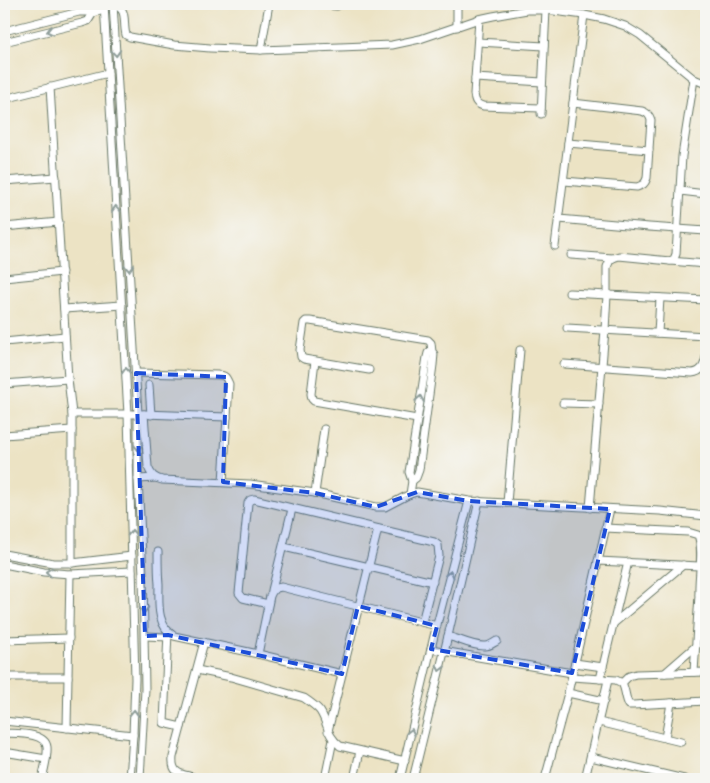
<svg xmlns="http://www.w3.org/2000/svg" width="710" height="783" font-family="Cardo,serif">
	<style>
		.lines { fill: none; stroke-linecap: round; stroke-linejoin: round }
		.minor-casing { stroke: #677766; stroke-width: 9 }
		.minor { stroke: #fff; stroke-width: 7 }
		.oneway { stroke: #8f9e9a }
		.marked { fill: #1d4ed8; fill-opacity: 0.2; stroke: #1d4ed8; stroke-width: 4; stroke-dasharray: 10 6; stroke-linejoin: round }
	</style>
	<rect width="100%" height="100%" fill="#f6f6f2"/>
	<filter id="ink" filterUnits="userSpaceOnUse"><feTurbulence type="fractalNoise" baseFrequency=".02" numOctaves="2"/><feDisplacementMap in="SourceGraphic" scale="10" xChannelSelector="R" yChannelSelector="G"/><feConvolveMatrix kernelMatrix="1 2 1 2 8 2 1 2 1" color-interpolation-filters="sRGB"/></filter>
	<filter id="wash" filterUnits="userSpaceOnUse"><feTurbulence type="fractalNoise" baseFrequency=".0096" numOctaves="4" result="noise"/><feDisplacementMap in="SourceGraphic" scale="20" xChannelSelector="R" yChannelSelector="G"/><feGaussianBlur stdDeviation="1.12" result="paint"/><feColorMatrix in="noise" values="0 0 0 0 0 0 0 0 0 0 0 0 0 0 0 0 0 1.4 0 .05"/><feComposite in="paint" operator="in"/></filter>
	<g filter="url(#wash)">
		<rect width="100%" height="100%" fill="#ece3c4"/>
	</g>
	<g filter="url(#ink)">
		<g class="lines">
			<g class="minor-casing">
				<g id="minor">
					<polyline points="104,4 128,414 135,679 133,735 130,779"/>
					<path d="M109,4C130,7 122,20 126,35L130,37L174,45L210,48L261,50L392,45L420,39L479,19L493,16L527,10H546L584,15L604,19L625,26L640,35L694,79L706,84"/>
					<polyline points="113,4 138,414 138,479 143,575 145,689 140,779"/>
					<polyline points="314,4 337,6"/>
					<polyline points="457,4 457,27"/>
					<path d="M479,19L474,94C475,101 476,104 483,106L541,108"/>
					<polyline points="4,31 79,12 89,12 93,13 104,10"/>
					<polyline points="4,42 82,23 88,21 93,13"/>
					<polyline points="478,42 544,46"/>
					<polyline points="261,50 269,4"/>
					<polyline points="475,78 542,82"/>
					<polyline points="50,87 68,379 72,414 72,563"/>
					<polyline points="4,99 108,73"/>
					<polyline points="541,114 546,10"/>
					<polyline points="568,143 649,150"/>
					<polyline points="4,181 56,177"/>
					<path d="M564,181L637,187C643,185 645,184 647,178L651,120C649,114 647,113 642,111L573,103"/>
					<polyline points="680,191 706,194"/>
					<polyline points="559,219 649,227 706,231"/>
					<polyline points="4,227 59,222"/>
					<polyline points="555,246 584,15"/>
					<polyline points="571,255 613,258"/>
					<polyline points="670,261 706,264"/>
					<polyline points="4,278 62,272"/>
					<polyline points="569,293 706,300"/>
					<polyline points="64,309 122,305"/>
					<polyline points="567,328 706,336"/>
					<polyline points="658,333 660,298"/>
					<polyline points="4,342 65,336"/>
					<polyline points="315,361 311,394 312,399 314,401 417,419"/>
					<path d="M564,364L692,373C702,372 704,366 706,357"/>
					<polyline points="369,370 310,360 304,359 301,357 300,350 304,323 306,321 310,321 428,340 431,343 432,352 434,354 433,365 419,470 416,478 412,481"/>
					<path d="M136,373L218,375C225,375 226,377 229,384L223,482"/>
					<polyline points="4,384 68,379"/>
					<polyline points="149,385 151,415"/>
					<polyline points="563,403 599,404"/>
					<polyline points="72,414 144,414 227,417"/>
					<path d="M144,414L148,467C151,475 154,478 162,480L250,484L315,493L376,507H385L410,494L417,492L469,501L660,511L706,516"/>
					<polyline points="4,435 72,430"/>
					<polyline points="138,479 156,478"/>
					<polyline points="315,493 324,429"/>
					<polyline points="410,494 412,481 409,472 410,466 427,357 428,353 429,352 432,352"/>
					<polyline points="507,503 520,350"/>
					<polyline points="590,508 605,330 607,295 607,267 610,260 613,258 619,256 670,261 674,259 676,254 682,156 694,79"/>
					<path d="M605,528L688,532L698,535C704,550 698,577 699,594L702,601L706,602"/>
					<polyline points="284,547 433,582"/>
					<path d="M158,552C158,563 158,574 159,584C159,603 156,625 174,636L258,654L342,674"/>
					<polyline points="4,554 53,563 72,563 132,556"/>
					<polyline points="598,561 699,566"/>
					<polyline points="4,564 44,572 70,574 132,571"/>
					<polyline points="272,590 292,509"/>
					<polyline points="268,604 243,598 239,593 248,503 250,500 254,499 434,542 438,545 439,556 422,622"/>
					<polyline points="614,623 683,565"/>
					<polyline points="168,632 164,723 181,727"/>
					<polyline points="145,636 168,637"/>
					<path d="M448,636C458,639 475,647 485,646C490,646 493,643 497,641"/>
					<polyline points="4,640 69,638"/>
					<polyline points="431,649 572,673"/>
					<path d="M258,654L270,596C273,589 275,588 281,587L437,626"/>
					<polyline points="575,663 603,667"/>
					<path d="M197,670L231,677L304,698C310,702 316,706 320,711C329,725 326,735 340,746L405,761"/>
					<polyline points="694,672 699,595"/>
					<polyline points="665,673 696,646"/>
					<polyline points="4,677 68,677"/>
					<path d="M572,677L616,680L622,683C626,690 625,698 629,705H633L706,701"/>
					<polyline points="600,679 628,562"/>
					<polyline points="622,683 629,676 636,674 706,672"/>
					<polyline points="568,693 604,701"/>
					<polyline points="4,721 133,735"/>
					<polyline points="599,722 681,742"/>
					<polyline points="67,728 70,574"/>
					<polyline points="328,731 378,529"/>
					<path d="M4,733C16,734 45,732 47,747C48,756 44,770 42,779"/>
					<polyline points="665,738 671,703"/>
					<polyline points="4,752 46,759"/>
					<polyline points="591,757 684,779"/>
					<polyline points="4,777 17,779"/>
					<path d="M198,779C185,773 171,777 173,757L204,642"/>
					<polyline points="325,779 333,740"/>
					<polyline points="354,779 360,751"/>
					<polyline points="400,779 434,636 469,501"/>
					<polyline points="413,779 448,636 479,501"/>
					<polyline points="545,779 568,693 610,509"/>
					<polyline points="585,779 608,680"/>
				</g>
			</g>
			<use href="#minor" class="minor"/>
		</g>
		<defs><path id="oneway-chevron" d="M-2-3.5L2.5 0L-2 3.5" fill="none" stroke-width="1.6" stroke-linecap="round" stroke-linejoin="round" transform="scale(1.25)"/></defs>
		<g class="oneway">
			<use href="#oneway-chevron" transform="translate(50 31) rotate(166)"/>
			<use href="#oneway-chevron" transform="translate(116 53) rotate(86)"/>
			<use href="#oneway-chevron" transform="translate(116 209) rotate(-94)"/>
			<use href="#oneway-chevron" transform="translate(129 268) rotate(87)"/>
			<use href="#oneway-chevron" transform="translate(126 371) rotate(-93)"/>
			<use href="#oneway-chevron" transform="translate(420 399) rotate(-81)"/>
			<use href="#oneway-chevron" transform="translate(138 447) rotate(90)"/>
			<use href="#oneway-chevron" transform="translate(132 533) rotate(-91)"/>
			<use href="#oneway-chevron" transform="translate(49 572) rotate(-174)"/>
			<use href="#oneway-chevron" transform="translate(450 574) rotate(-76)"/>
			<use href="#oneway-chevron" transform="translate(144 610) rotate(89)"/>
			<use href="#oneway-chevron" transform="translate(440 668) rotate(104)"/>
			<use href="#oneway-chevron" transform="translate(134 713) rotate(-88)"/>
			<use href="#oneway-chevron" transform="translate(411 732) rotate(-77)"/>
		</g>
	</g>
	<path class="marked" d="M136,373L226,377L223,482L315,493L376,507L417,492L469,501L610,509L572,673L431,649L437,626L358,606L342,674L168,635L145,636Z"/>
	<rect width="710" height="783" fill="none" stroke="#f6f6f2" stroke-width="20"/>
</svg>
